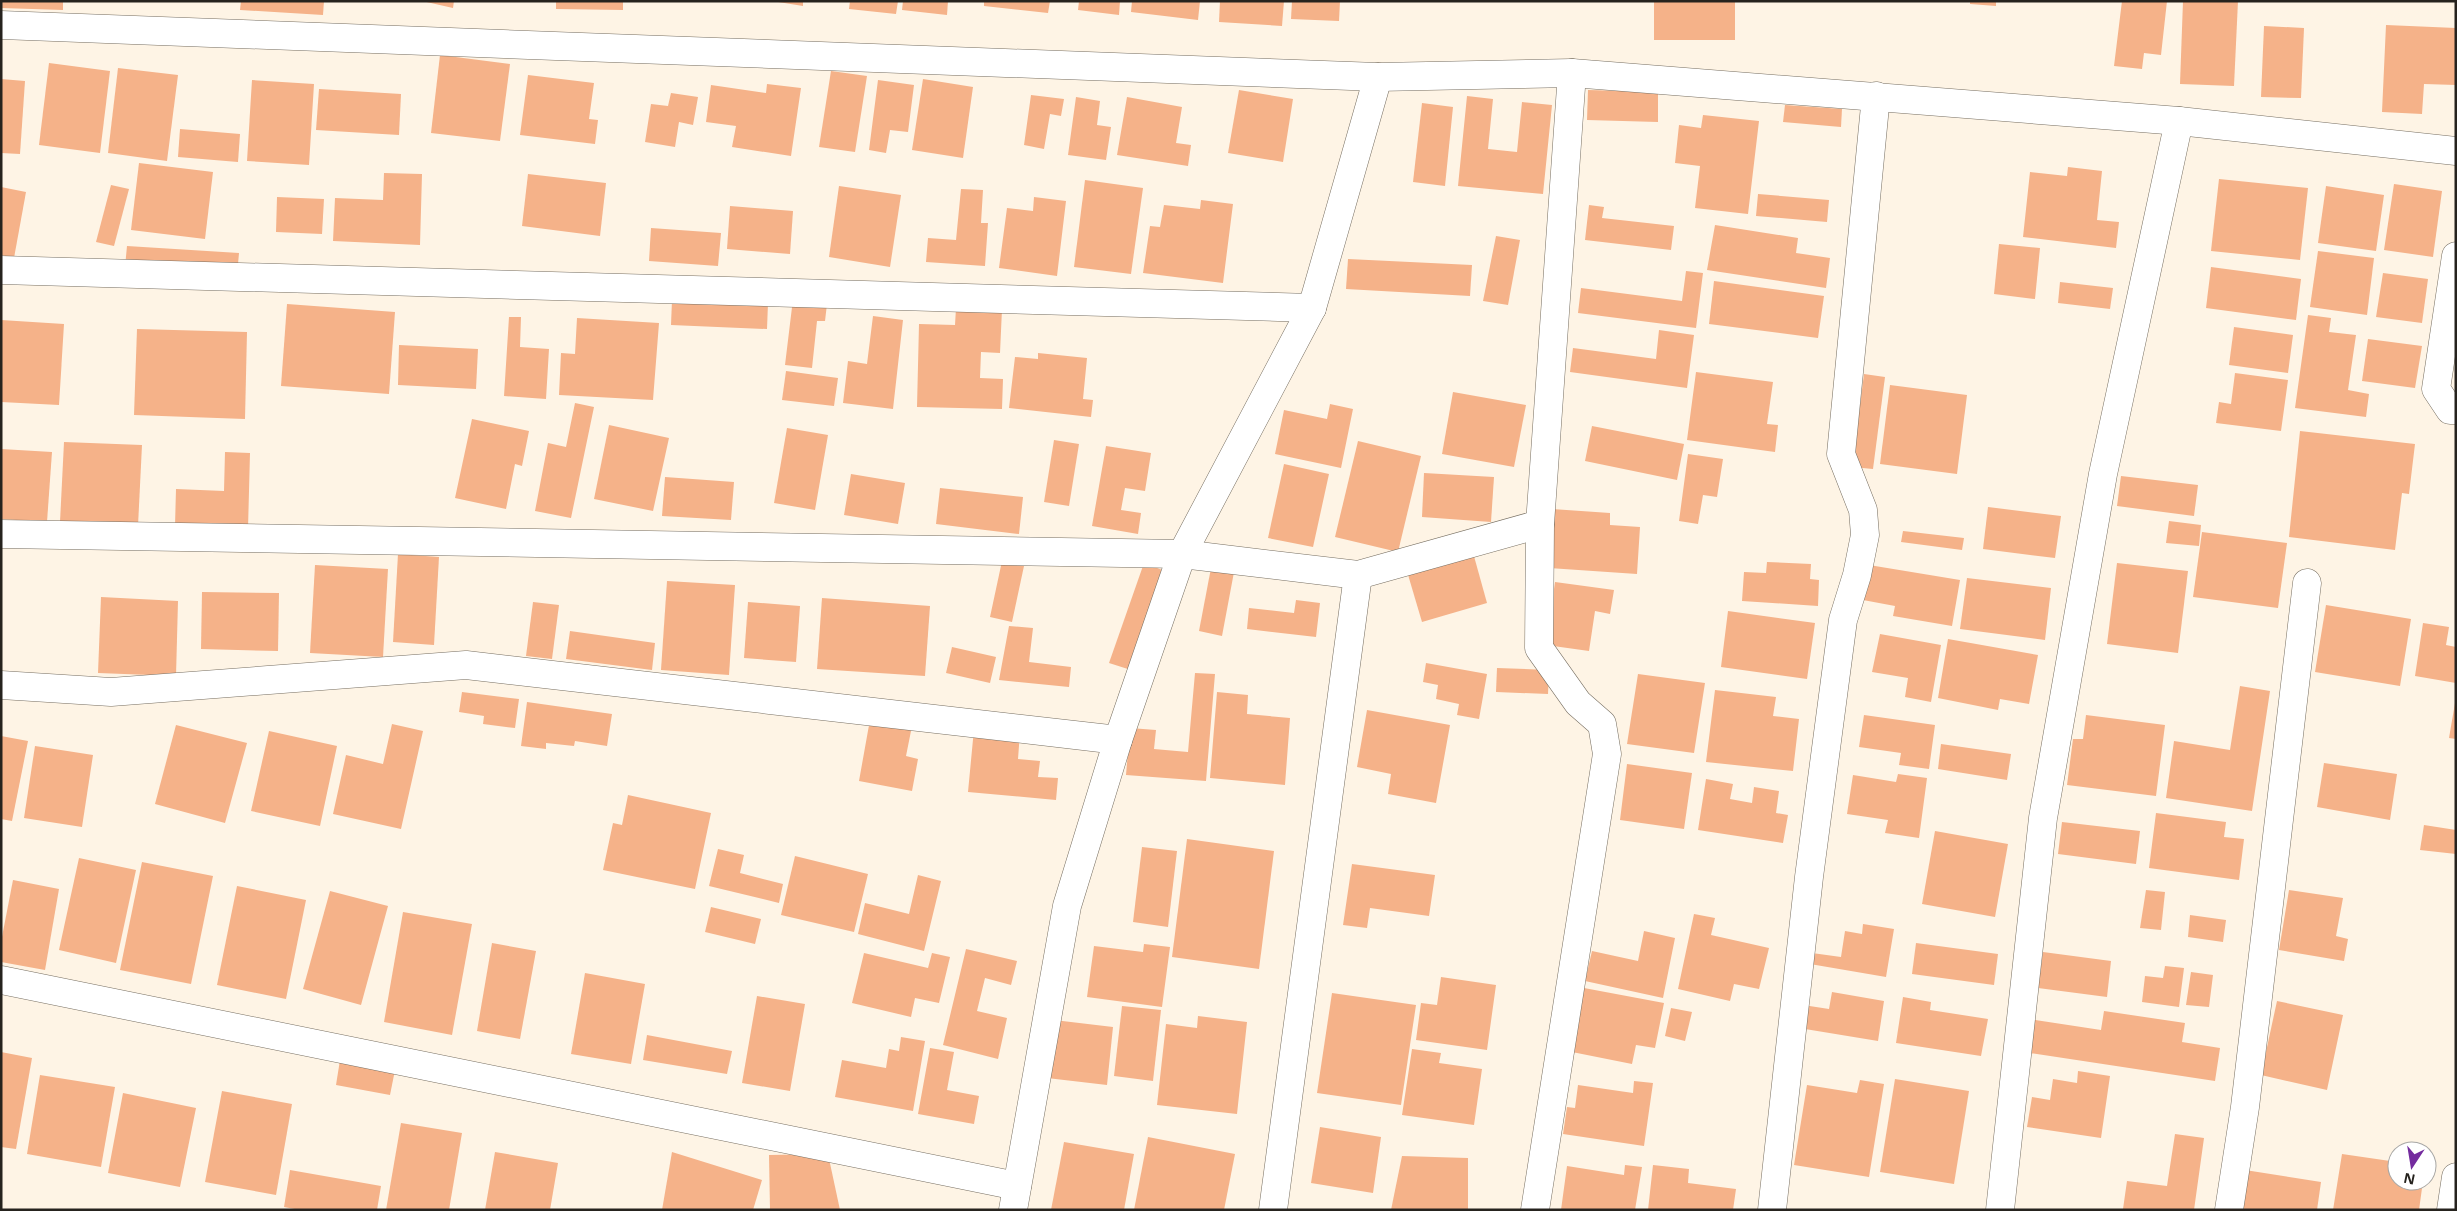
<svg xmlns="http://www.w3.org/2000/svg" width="2457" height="1211" font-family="'Noto Sans',sans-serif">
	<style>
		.building { fill: #f5b289 }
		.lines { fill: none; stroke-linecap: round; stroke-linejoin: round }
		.street-casing { stroke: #776f62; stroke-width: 29 }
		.street { stroke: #fff; stroke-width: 28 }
	</style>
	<rect width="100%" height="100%" fill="#fef4e5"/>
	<g class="building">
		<polygon points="1,1 63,1 63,10 1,8"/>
		<polygon points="241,1 324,1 323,15 240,10"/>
		<polygon points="422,1 454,1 453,8"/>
		<polygon points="556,1 623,1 623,10 556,9"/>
		<polygon points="772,1 803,1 803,6"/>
		<polygon points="850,1 898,1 896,14 849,9"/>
		<polygon points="903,1 948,1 947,15 902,10"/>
		<polygon points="984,1 1050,1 1048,13 984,6"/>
		<polygon points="1079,1 1120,1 1119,15 1078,10"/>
		<polygon points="1132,1 1200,1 1198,20 1131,12"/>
		<polygon points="1220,1 1284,1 1282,26 1219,22"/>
		<polygon points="1292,1 1340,1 1339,21 1291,19"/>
		<rect x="1654" y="1" width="81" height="39"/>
		<polygon points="1970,1 1996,1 1996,6 1970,4"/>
		<polygon points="2122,1 2167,1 2161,55 2144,53 2142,69 2114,66"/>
		<polygon points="2183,1 2238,1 2234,86 2180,84"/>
		<polygon points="2386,25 2456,28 2456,85 2424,84 2422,114 2382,112"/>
		<polygon points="2264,26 2304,28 2301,98 2261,97"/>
		<polygon points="440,55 510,64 500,141 431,133"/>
		<polygon points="49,63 110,71 100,153 39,145"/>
		<polygon points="118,68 178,75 167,161 108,153"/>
		<polygon points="831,71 867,76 855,152 819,147"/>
		<polygon points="528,75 594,83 589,119 598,120 595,144 520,135"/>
		<polygon points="1,79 25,81 20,154 1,153"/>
		<polygon points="923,79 973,87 963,158 912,150"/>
		<polygon points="252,80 314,84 309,165 247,161"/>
		<polygon points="878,80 914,85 908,132 890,130 886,153 869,150"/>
		<polygon points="767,84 801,88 791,156 732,147 736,126 706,122 711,85 766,93"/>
		<polygon points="319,89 401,94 399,135 316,130"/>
		<polygon points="1239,90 1293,99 1283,162 1228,153"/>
		<polygon points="1588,90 1658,92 1658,122 1587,120"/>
		<polygon points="671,93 698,97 693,125 679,122 675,147 645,142 651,104 668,106"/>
		<polygon points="1031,95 1064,99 1061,116 1050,114 1044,149 1024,145"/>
		<polygon points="1467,96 1493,99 1488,149 1517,152 1522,102 1552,105 1543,194 1458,186"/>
		<polygon points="1076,97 1100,101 1097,125 1111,127 1106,160 1068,155"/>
		<polygon points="1127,97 1182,107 1176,143 1191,145 1188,166 1117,155"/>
		<polygon points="1422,103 1453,107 1445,186 1413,182"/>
		<polygon points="1785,105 1842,109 1841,127 1783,122"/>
		<polygon points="1703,115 1759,121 1748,214 1695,208 1700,166 1675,163 1679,125 1701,128"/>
		<polygon points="180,129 240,134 238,162 178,157"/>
		<polygon points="139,163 213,172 205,239 131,230"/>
		<polygon points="2068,167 2102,171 2097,220 2119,222 2116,248 2023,237 2030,172 2067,176"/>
		<polygon points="384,173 422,174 420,245 333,241 335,198 383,200"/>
		<polygon points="528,174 606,183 600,236 522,226"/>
		<polygon points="2219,179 2308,188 2300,260 2211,251"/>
		<polygon points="1085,180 1143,188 1131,274 1074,267"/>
		<polygon points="2394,184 2442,191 2433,257 2384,250"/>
		<polygon points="111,185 129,189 114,246 96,242"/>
		<polygon points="839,186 901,195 890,267 829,257"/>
		<polygon points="2326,186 2384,195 2376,251 2318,243"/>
		<polygon points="1,187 26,192 14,258 1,255"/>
		<polygon points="961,189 983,190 981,223 988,223 985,266 926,262 928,238 956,240"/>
		<polygon points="1758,194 1829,200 1827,222 1756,216"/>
		<polygon points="277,197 324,199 322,234 276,232"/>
		<polygon points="1034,197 1066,201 1057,276 999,268 1007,208 1033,211"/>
		<polygon points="1201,200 1233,204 1223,283 1143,273 1150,226 1160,227 1164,205 1200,209"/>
		<polygon points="1589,205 1604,207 1602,218 1674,226 1671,250 1585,240"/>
		<polygon points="730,206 793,211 790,254 727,249"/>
		<polygon points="1715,225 1798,238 1796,253 1830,258 1826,288 1707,270"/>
		<polygon points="651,228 721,233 718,266 649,261"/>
		<polygon points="1496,236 1520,240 1508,305 1483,301"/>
		<polygon points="1999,244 2040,248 2035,299 1994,294"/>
		<polygon points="127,246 239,253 237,275 125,267"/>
		<polygon points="2318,251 2374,258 2367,315 2310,307"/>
		<polygon points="1348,259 1472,265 1470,296 1346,289"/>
		<polygon points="2211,267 2301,279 2296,320 2206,308"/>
		<polygon points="1686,271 1703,273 1696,328 1578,313 1581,288 1682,301"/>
		<polygon points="2383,273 2428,279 2422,323 2376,317"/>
		<polygon points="1714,281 1824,296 1818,338 1709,324"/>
		<polygon points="2060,282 2113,288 2110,309 2058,303"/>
		<polygon points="793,299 827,304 825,321 817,321 812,368 785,365"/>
		<polygon points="672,300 768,303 767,329 671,325"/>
		<polygon points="287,304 395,312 389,394 281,386"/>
		<polygon points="956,308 1002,309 1000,353 981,352 980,378 1003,379 1002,409 917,407 919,324 955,325"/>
		<polygon points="2308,315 2331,318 2329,332 2356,335 2348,390 2369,394 2366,417 2295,408"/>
		<polygon points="873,316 903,320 893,409 843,403 848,361 867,364"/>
		<polygon points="509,317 521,317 520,347 549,349 546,399 504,396"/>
		<polygon points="577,318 659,323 653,400 559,395 561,353 575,354"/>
		<polygon points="1,320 64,324 59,405 1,402"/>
		<polygon points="2234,327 2293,335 2288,373 2229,365"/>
		<polygon points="137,329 247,332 245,419 134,415"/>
		<polygon points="1659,330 1694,335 1687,388 1570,372 1573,348 1656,359"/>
		<polygon points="2368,339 2422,346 2415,388 2362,381"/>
		<polygon points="399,345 478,349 476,389 398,385"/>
		<polygon points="1038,353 1087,358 1083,399 1093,400 1091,417 1009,408 1015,357 1038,359"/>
		<polygon points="786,371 838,378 834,406 782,400"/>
		<polygon points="1696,372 1773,382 1767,424 1778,425 1775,452 1687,440"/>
		<polygon points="2235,373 2288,380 2281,431 2216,423 2219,402 2231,404"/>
		<polygon points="1864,374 1885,377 1873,469 1852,467"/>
		<polygon points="1890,385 1967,395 1957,474 1880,464"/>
		<polygon points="1453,392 1526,405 1514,467 1442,454"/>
		<polygon points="575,403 594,407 571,518 535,511 548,443 566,447"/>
		<polygon points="1330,404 1353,409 1341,468 1275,454 1284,410 1327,419"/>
		<polygon points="472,419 529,431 522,466 515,464 506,509 455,498"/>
		<polygon points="609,425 669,438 653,511 594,499"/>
		<polygon points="1592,426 1684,444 1677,480 1585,461"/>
		<polygon points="787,428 828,435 815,510 774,503"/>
		<polygon points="2300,431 2415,444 2409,494 2402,493 2395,550 2289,537"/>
		<polygon points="1054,440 1079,444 1069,506 1044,502"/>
		<polygon points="1358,441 1421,456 1398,552 1335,537"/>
		<polygon points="64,442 142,445 138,526 60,522"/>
		<polygon points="1106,446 1151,453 1145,491 1125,488 1121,510 1141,513 1138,534 1092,526"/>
		<polygon points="1,449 52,452 47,522 1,519"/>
		<polygon points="225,452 250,453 248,529 175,526 176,489 224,491"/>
		<polygon points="1688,454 1723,459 1717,497 1703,495 1698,524 1679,521"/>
		<polygon points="1284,464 1329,474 1313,547 1268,538"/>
		<polygon points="1424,473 1494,477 1491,522 1422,517"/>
		<polygon points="851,474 905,483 898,524 844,515"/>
		<polygon points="2121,476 2198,485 2194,516 2117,506"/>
		<polygon points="665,477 734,482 731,520 662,516"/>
		<polygon points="940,488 1023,497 1019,534 936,524"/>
		<polygon points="1988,507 2061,516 2055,558 1983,549"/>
		<polygon points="1552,509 1610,513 1610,525 1640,527 1637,574 1549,568"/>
		<polygon points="2169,521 2201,525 2199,546 2166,543"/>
		<polygon points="1903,531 1964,538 1962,550 1901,542"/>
		<polygon points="2202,532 2287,543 2278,608 2193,597"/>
		<polygon points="1472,549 1487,603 1422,622 1406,568"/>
		<polygon points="398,554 439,557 434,645 393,642"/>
		<polygon points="1002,561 1024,566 1012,622 990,617"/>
		<polygon points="1767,562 1811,564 1810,579 1819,580 1818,606 1742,601 1744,572 1766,573"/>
		<polygon points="1144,563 1165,571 1131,670 1109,663"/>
		<polygon points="2117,563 2188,571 2178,653 2107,644"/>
		<polygon points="315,565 388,569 383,657 310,653"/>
		<polygon points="1869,565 1960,580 1952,626 1893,616 1895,606 1863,600"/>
		<polygon points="1211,568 1234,572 1222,636 1199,631"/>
		<polygon points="1967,578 2051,588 2045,640 1960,629"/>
		<polygon points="667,581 735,585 729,675 661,670"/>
		<polygon points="1555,582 1614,590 1610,614 1595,611 1589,651 1546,645"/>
		<polygon points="202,592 279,593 278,651 201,649"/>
		<polygon points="101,597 178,601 176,676 98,673"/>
		<polygon points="822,598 930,606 925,676 817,669"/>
		<polygon points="1296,600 1320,603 1316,637 1247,629 1249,608 1294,613"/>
		<polygon points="533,602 559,605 552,659 526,656"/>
		<polygon points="748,602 800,606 796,662 744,658"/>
		<polygon points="2326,605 2411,619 2400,686 2315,672"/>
		<polygon points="1728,611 1815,623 1807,679 1721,667"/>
		<polygon points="2423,623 2449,627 2446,645 2456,647 2456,683 2415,676"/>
		<polygon points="1009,626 1033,628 1029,662 1071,667 1069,687 999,680"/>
		<polygon points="570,631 655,643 652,670 566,659"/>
		<polygon points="1880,634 1941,645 1931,702 1905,697 1908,678 1872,672"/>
		<polygon points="1948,639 2038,655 2029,704 2000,699 1998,710 1938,698"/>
		<polygon points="952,647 996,657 990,683 946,673"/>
		<polygon points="1426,663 1487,674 1479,719 1457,715 1459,704 1436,699 1438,685 1423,682"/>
		<polygon points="1497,668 1549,670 1548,694 1496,692"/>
		<polygon points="1195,673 1215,674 1206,781 1126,775 1130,728 1156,730 1154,749 1188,752"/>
		<polygon points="1638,674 1705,683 1694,753 1627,744"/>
		<polygon points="2240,686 2270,691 2252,811 2166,798 2174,741 2230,750"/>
		<polygon points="1715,690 1776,697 1773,716 1799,719 1793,771 1706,762"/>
		<polygon points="462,692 519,699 515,728 483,724 484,716 459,712"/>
		<polygon points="1217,692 1248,695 1247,714 1290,718 1285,785 1210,778"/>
		<polygon points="527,702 612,714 607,746 575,741 574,746 546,743 546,749 521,746"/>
		<polygon points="2455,703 2456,703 2456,739 2449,738"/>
		<polygon points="1367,710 1450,725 1436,803 1388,794 1391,774 1357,767"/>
		<polygon points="871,714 913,721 906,756 918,759 912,791 859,781"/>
		<polygon points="1864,715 1935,725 1929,769 1899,765 1901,753 1859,747"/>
		<polygon points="2086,715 2165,725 2156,796 2067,785 2073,739 2083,739"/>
		<polygon points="392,724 423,731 401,829 333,814 346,755 383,764"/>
		<polygon points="176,725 247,743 225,823 155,804"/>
		<polygon points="974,729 1020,732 1018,759 1040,761 1038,777 1058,778 1056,800 968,792"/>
		<polygon points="269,731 337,746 320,826 251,811"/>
		<polygon points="1,736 28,741 12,821 1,819"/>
		<polygon points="1941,744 2011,754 2007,780 1938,769"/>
		<polygon points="35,746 93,755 82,827 24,818"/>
		<polygon points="2324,763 2397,774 2390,820 2317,807"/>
		<polygon points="1627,764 1692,773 1684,829 1620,820"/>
		<polygon points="1898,774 1927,778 1919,838 1885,833 1888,820 1847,814 1853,775 1896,782"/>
		<polygon points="1706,779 1733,784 1730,799 1752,803 1754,787 1779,791 1776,813 1788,815 1783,843 1698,830"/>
		<polygon points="628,795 711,813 695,889 603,870 613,823 622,825"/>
		<polygon points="2156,813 2226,822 2224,837 2244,839 2239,880 2149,868"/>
		<polygon points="2062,822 2140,831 2136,864 2058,854"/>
		<polygon points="2424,825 2456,830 2456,854 2420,850"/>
		<polygon points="1935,831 2008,844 1995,917 1922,904"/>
		<polygon points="1187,839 1274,851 1259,969 1172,957"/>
		<polygon points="1142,847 1177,851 1168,927 1133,922"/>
		<polygon points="718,849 744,855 740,873 783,884 779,903 709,886"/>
		<polygon points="795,856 868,874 854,932 781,915"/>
		<polygon points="79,858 136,870 116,963 59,950"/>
		<polygon points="142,862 213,876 191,984 120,970"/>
		<polygon points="1352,864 1435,875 1429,916 1370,908 1367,928 1343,925"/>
		<polygon points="918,875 941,881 924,951 858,934 865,903 909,914"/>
		<polygon points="13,880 59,889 45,970 1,962 1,942"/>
		<polygon points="237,886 306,900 286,999 217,985"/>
		<polygon points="2146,890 2165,892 2161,930 2140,928"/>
		<polygon points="2289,890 2343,898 2336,936 2348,939 2344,961 2279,950"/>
		<polygon points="330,891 388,906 361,1005 303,989"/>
		<polygon points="711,907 761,919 755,944 705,932"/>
		<polygon points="403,912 472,924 452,1035 384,1022"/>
		<polygon points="1694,914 1715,918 1711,935 1769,948 1759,989 1734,984 1730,1001 1678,989"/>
		<polygon points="2190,915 2226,920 2223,942 2188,937"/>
		<polygon points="1863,924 1894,929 1886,977 1810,964 1812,953 1841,957 1845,931 1862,934"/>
		<polygon points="1644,931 1675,938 1663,998 1585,981 1592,951 1638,961"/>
		<polygon points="492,943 536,951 520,1039 477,1031"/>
		<polygon points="1916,943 1998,954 1994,985 1912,974"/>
		<polygon points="1144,944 1170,947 1162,1007 1087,997 1094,946 1143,952"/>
		<polygon points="966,949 1017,961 1011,985 985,978 977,1011 1007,1018 998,1059 943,1045"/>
		<polygon points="2043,952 2111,961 2107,997 2038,988"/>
		<polygon points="864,953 928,968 932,953 950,957 939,1003 915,998 911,1017 852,1003"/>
		<polygon points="2165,966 2184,968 2179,1007 2142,1002 2145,976 2163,978"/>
		<polygon points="2191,972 2213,975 2209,1007 2186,1005"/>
		<polygon points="585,973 645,984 631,1064 571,1054"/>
		<polygon points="1441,977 1496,985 1487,1050 1416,1040 1421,1003 1437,1005"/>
		<polygon points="1584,988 1664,1003 1655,1048 1636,1045 1632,1064 1572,1052"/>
		<polygon points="1832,992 1884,1001 1878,1041 1799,1028 1803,1005 1829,1009"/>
		<polygon points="1332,993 1416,1005 1401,1105 1317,1093"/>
		<polygon points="757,996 805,1004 790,1091 742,1083"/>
		<polygon points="1903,997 1931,1002 1930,1010 1988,1019 1981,1056 1896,1043"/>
		<polygon points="2277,1001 2343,1015 2327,1090 2261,1075"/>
		<polygon points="1122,1006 1161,1010 1153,1081 1114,1076"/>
		<polygon points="1671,1008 1692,1012 1685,1041 1665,1036"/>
		<polygon points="2104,1011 2185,1023 2182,1042 2220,1048 2215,1081 2023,1052 2028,1019 2101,1030"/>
		<polygon points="1198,1016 1247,1022 1237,1114 1157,1105 1166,1024 1197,1028"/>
		<polygon points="1054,1020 1113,1027 1107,1085 1047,1078"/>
		<polygon points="647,1035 732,1051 727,1074 643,1060"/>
		<polygon points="901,1037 925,1041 913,1111 835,1097 842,1060 886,1068 889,1049 899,1051"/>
		<polygon points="930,1048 954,1052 947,1090 979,1096 974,1124 918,1114"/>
		<polygon points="1412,1049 1441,1053 1439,1063 1482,1069 1474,1125 1402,1115"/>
		<polygon points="1,1052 32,1058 16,1149 1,1147"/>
		<polygon points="340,1060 395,1070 390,1095 336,1085"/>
		<polygon points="2078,1071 2110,1076 2101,1138 2027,1127 2032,1097 2050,1100 2053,1079 2077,1083"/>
		<polygon points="40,1075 115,1087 101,1167 27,1154"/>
		<polygon points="1895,1079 1969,1091 1954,1184 1880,1172"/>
		<polygon points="1860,1080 1884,1084 1869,1177 1794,1165 1807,1085 1857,1093"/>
		<polygon points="1634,1081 1653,1083 1644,1146 1563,1134 1567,1107 1575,1108 1578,1085 1633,1093"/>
		<polygon points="222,1091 292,1104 276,1195 205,1182"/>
		<polygon points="123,1093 196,1108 180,1187 108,1173"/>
		<polygon points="401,1123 462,1133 449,1210 386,1210"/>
		<polygon points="1320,1127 1381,1137 1373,1193 1311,1183"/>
		<polygon points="2175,1134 2204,1138 2194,1210 2123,1209 2127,1181 2167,1186"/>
		<polygon points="1148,1137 1235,1154 1224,1210 1134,1210"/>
		<polygon points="1064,1142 1134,1154 1124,1210 1051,1210"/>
		<polygon points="495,1152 558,1163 550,1210 485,1210"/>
		<polygon points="672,1152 762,1180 753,1210 662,1210"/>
		<polygon points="828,1154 840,1210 770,1210 769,1155"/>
		<polygon points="2342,1154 2397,1162 2397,1181 2423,1181 2419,1210 2333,1210"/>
		<polygon points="1402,1156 1468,1158 1468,1210 1391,1210"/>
		<polygon points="1625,1165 1642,1167 1635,1210 1561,1210 1567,1166 1624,1175"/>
		<polygon points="1653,1165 1689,1169 1688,1183 1736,1189 1733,1210 1648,1210"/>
		<polygon points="290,1170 381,1186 377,1210 300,1210 284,1207"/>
		<polygon points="2245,1170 2321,1182 2317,1210 2239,1210"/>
	</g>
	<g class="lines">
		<g class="street-casing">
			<g id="street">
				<polyline points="1,25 1378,77 1572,73 2179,121 2456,151"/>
				<polyline points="2456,256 2436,389 2450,410 2456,410"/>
				<polyline points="1,270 1312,308"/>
				<polyline points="1,534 1182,554 1358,575 1540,524"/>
				<polyline points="1,685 111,692 466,665 1118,740"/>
				<polyline points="1,980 1017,1186"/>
				<polyline points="1013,1210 1067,906 1118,740 1182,554 1312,308 1378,77"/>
				<polyline points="1273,1210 1358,575"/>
				<polyline points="1535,1210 1607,754 1602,724 1578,703 1539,648 1540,524 1572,73"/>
				<polyline points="1772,1210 1809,877 1843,620 1857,575 1865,535 1863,510 1841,454 1876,96"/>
				<polyline points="2000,1210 2043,818 2103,474 2179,121"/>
				<polyline points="2229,1210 2245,1107 2307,583"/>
				<polyline points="2451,1210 2456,1177"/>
			</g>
		</g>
		<use href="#street" class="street"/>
	</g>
	<rect width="2457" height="1211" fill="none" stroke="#26231e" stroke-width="5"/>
	<g transform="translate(2412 1166) rotate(192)"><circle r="24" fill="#ffffff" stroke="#a8a7a5"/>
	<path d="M0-4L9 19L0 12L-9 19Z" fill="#742b9e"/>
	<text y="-8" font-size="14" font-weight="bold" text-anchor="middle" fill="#26231e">N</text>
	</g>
</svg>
